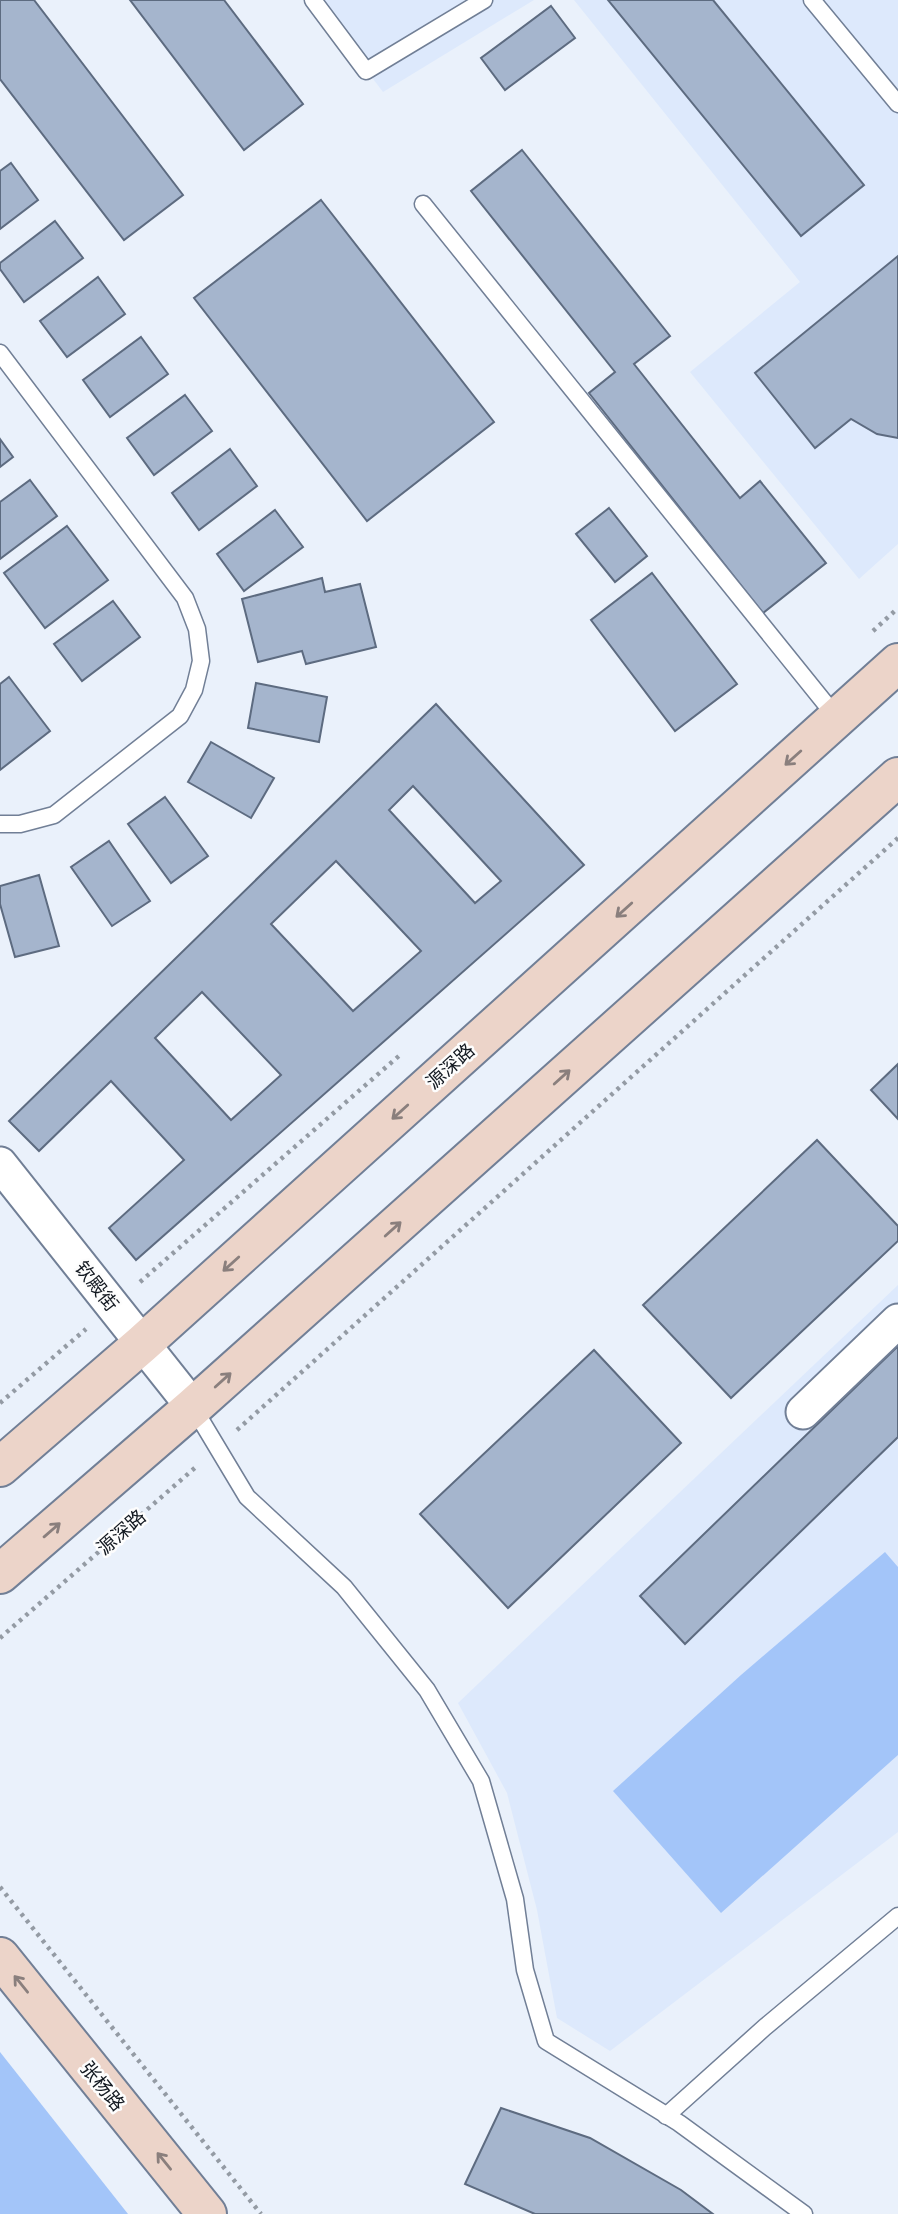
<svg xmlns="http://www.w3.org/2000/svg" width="898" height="2214" font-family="'Work Sans','Noto Sans SC',sans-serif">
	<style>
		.built { fill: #dde9fc }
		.green { fill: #a3c5f9 }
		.building { fill: #a5b5cd; stroke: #5d6b80; stroke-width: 2; fill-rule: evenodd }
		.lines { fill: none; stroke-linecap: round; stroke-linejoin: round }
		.service-casing { stroke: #717f96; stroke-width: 19 }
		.minor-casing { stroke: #717f96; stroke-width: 37 }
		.secondary-casing { stroke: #717f96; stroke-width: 42 }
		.path { stroke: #949ba4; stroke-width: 4.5; stroke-dasharray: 3.5 5; stroke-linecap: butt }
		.service { stroke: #fff; stroke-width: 16 }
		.minor { stroke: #fff; stroke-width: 33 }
		.secondary { stroke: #ecd4c9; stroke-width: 38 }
		.oneway { stroke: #8a7f7d }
		.labels { text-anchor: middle; stroke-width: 5; stroke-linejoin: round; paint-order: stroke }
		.street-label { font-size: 19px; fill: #121820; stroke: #fdfdfd }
	</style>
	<rect width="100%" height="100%" fill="#eaf1fb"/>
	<g class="built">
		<polygon points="313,0 534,0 383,92"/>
		<polygon points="574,0 898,0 898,544 859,579 690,372 800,282"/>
		<polygon points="898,1285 898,1832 610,2051 557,2018 537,1910 507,1793 458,1703"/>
	</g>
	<g class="green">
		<polygon points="885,1552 898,1567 898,1755 721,1913 613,1791 741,1675"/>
		<polygon points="0,2052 128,2214 0,2214"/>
	</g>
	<g class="building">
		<polygon points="0,0 34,0 183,195 124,240 0,79"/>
		<polygon points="130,0 224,0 303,104 244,150"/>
		<polygon points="608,0 713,0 864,185 801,236"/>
		<polygon points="551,6 575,38 505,90 481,58"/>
		<polygon points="522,150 670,336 634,364 740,498 760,481 826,563 763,613 589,393 615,372 471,191"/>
		<polygon points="11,163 38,200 0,229 0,171"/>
		<polygon points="321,200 494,422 367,521 194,298"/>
		<polygon points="55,221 83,258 24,302 0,269 0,263"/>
		<polygon points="898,256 898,438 877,434 851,419 815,448 755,373"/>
		<polygon points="98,277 125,314 67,357 40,321"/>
		<polygon points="141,337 168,374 110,417 83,380"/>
		<polygon points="185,395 212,431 154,475 127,438"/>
		<polygon points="0,439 13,457 0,467"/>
		<polygon points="230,449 257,486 199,530 172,493"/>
		<polygon points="30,480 57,516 0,559 0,502"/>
		<polygon points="609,508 647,556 615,582 576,534"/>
		<polygon points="275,510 303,547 244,591 217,554"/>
		<polygon points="67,526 108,580 45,628 4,573"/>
		<polygon points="652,573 737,684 675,731 591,620"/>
		<polygon points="322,578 325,592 360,584 376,647 306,664 302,651 258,662 242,599"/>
		<polygon points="113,601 140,637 82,681 54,644"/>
		<polygon points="9,677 50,731 0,770 0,684"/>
		<polygon points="256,683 327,697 319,742 248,728"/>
		<path d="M436,704L584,865L136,1260L109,1228L184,1160L111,1081L39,1151L9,1121ZM413,786L501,881L475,903L389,810ZM336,861L421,951L353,1011L271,924ZM202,992L281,1075L231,1120L155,1038Z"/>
		<polygon points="211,742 274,778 251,818 188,782"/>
		<polygon points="165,797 208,856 171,883 128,824"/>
		<polygon points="109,841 150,901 112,926 71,867"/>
		<polygon points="39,875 59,946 15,957 0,904 0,886"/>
		<polygon points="898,1064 898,1119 871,1090"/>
		<polygon points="817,1140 898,1226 898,1241 731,1398 643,1305"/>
		<polygon points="898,1346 898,1437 685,1644 640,1596"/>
		<polygon points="594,1350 681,1443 508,1608 420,1514"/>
		<polygon points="501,2108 590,2138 681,2190 713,2214 535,2214 465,2184"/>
	</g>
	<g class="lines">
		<g class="service-casing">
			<g id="service">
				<polyline points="313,0 366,71 484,0"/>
				<polyline points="812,0 898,104"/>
				<polyline points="423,204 837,718"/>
				<polyline points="0,353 185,598 197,629 201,661 194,690 180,716 54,815 20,824 0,824"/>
				<polyline points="193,1407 247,1497 344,1587 427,1690 481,1781 515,1899 525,1970 546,2041 679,2123 804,2214"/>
				<polyline points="666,2116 765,2027 898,1916"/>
			</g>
		</g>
		<g class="minor-casing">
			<g id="minor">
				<polyline points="0,1164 193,1407"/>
				<polyline points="803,1412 898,1321"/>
			</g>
		</g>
		<g class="secondary-casing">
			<g id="secondary">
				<polyline points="0,1467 142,1344 898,663"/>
				<polyline points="0,1574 193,1407 898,777"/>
				<polyline points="0,1957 207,2214"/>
			</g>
		</g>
		<g class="path">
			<polyline points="873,631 898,608"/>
			<polyline points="140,1282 400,1055"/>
			<polyline points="0,1403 86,1329"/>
			<polyline points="237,1430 898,838"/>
			<polyline points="0,1638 197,1466"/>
			<polyline points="0,1887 261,2214"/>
		</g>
		<use href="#service" class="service"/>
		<use href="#minor" class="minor"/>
		<use href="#secondary" class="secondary"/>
	</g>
	<defs><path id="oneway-shaft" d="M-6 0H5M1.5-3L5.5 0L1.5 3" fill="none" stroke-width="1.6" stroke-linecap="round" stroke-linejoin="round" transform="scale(1.75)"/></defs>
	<g class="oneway">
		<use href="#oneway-shaft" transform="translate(793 758) rotate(138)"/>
		<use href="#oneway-shaft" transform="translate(624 910) rotate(138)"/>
		<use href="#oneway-shaft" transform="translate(562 1077) rotate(-42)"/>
		<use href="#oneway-shaft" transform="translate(400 1112) rotate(138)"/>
		<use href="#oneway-shaft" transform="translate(393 1229) rotate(-42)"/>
		<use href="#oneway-shaft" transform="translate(231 1264) rotate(138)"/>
		<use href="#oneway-shaft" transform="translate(223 1380) rotate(-42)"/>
		<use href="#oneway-shaft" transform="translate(52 1530) rotate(-41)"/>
		<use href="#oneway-shaft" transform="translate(21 1984) rotate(-129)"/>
		<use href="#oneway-shaft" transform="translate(164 2161) rotate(-129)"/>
	</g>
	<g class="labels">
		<g class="street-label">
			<text transform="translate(450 1066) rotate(-42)" y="7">源深路</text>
			<text transform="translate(97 1286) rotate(52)" y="7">钦殿街</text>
			<text transform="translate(121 1532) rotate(-41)" y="7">源深路</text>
			<text transform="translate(103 2086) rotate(51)" y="7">张杨路</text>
		</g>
	</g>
</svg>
